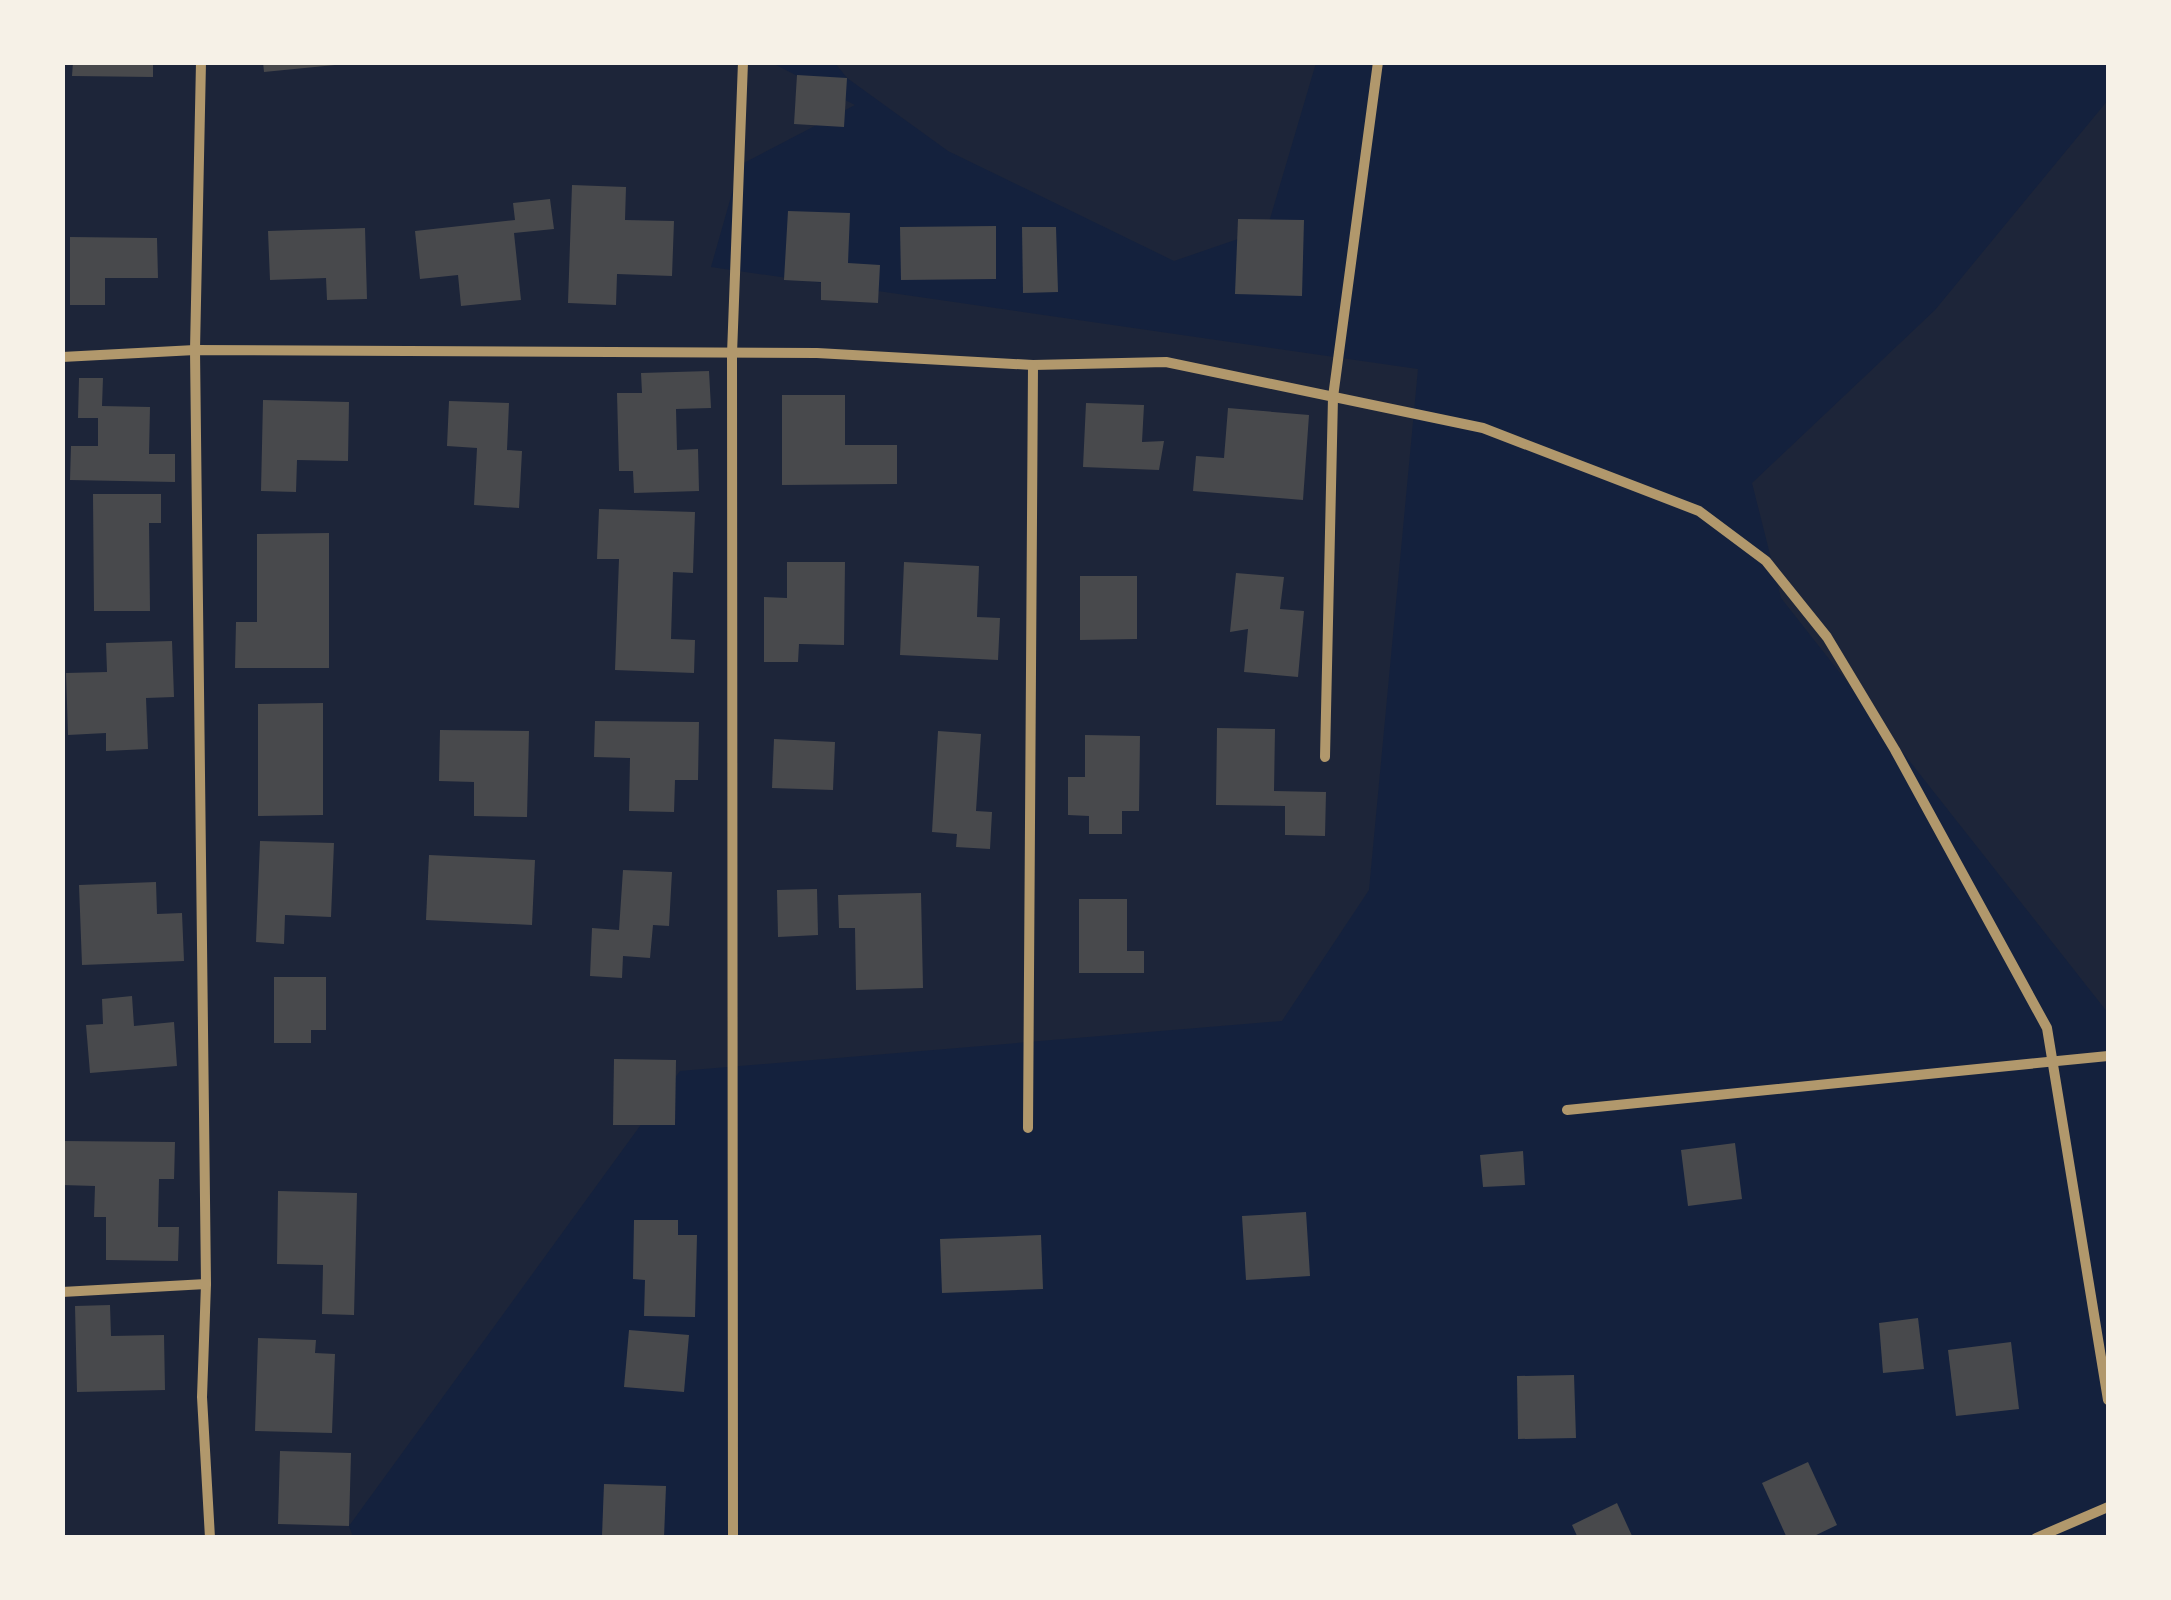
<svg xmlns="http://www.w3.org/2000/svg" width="2171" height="1600" font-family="'Nunito Sans',sans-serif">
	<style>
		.green { fill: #1d2539 }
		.building { fill: #48494c }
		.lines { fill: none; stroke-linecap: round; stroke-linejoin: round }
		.minor { stroke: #b1986c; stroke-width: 10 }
	</style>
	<rect width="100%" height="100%" fill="#14213d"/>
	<g class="green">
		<polygon points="62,63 772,63 855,105 740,165 711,267 1418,369 1369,890 1282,1021 680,1071 349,1526 353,1537 63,1537"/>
		<polygon points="835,63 1316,63 1267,229 1174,261 948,151 847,78"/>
		<polygon points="2108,100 2108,1013 1781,598 1752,483 1935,310"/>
	</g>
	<g class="building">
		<polygon points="73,62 153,62 153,77 72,76"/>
		<polygon points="263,62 335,62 335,65 264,72"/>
		<polygon points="797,75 847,78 844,127 794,124"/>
		<polygon points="572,185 626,187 625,220 674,221 672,276 617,274 616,305 568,303"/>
		<polygon points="550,199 554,229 514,233 521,300 461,306 458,275 420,279 415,231 515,220 513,203"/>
		<polygon points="788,211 850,213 848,263 880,265 878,303 821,300 821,282 784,280"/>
		<polygon points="1238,219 1304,220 1302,296 1235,294"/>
		<polygon points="996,226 996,279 901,280 900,227"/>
		<polygon points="1022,227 1056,227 1058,292 1023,293"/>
		<polygon points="365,228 367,299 327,300 326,278 270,280 268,231"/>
		<polygon points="70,237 157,238 158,278 105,278 105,305 70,305"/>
		<polygon points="709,371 711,408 676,409 677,450 698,449 699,491 634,493 633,471 619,471 617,393 642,393 641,373"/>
		<polygon points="79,378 103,378 102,406 150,407 149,454 175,454 175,482 70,480 71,446 98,446 98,418 78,418"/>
		<polygon points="782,395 845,395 845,445 897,445 897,484 782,485"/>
		<polygon points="263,400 349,402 348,461 297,460 296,492 261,491"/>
		<polygon points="449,401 509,403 507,450 522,451 519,508 474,505 477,448 447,446"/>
		<polygon points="1086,403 1144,405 1142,442 1164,441 1159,470 1083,467"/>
		<polygon points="1228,408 1309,415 1303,500 1193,491 1196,456 1224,458"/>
		<polygon points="93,494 161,494 161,523 149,523 150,611 94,611"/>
		<polygon points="599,509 695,512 693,573 673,572 671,639 695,640 694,673 615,670 619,559 597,559"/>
		<polygon points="329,533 329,668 235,668 236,622 257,622 257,534"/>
		<polygon points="787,562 845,562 844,645 799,644 798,662 764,662 764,597 787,598"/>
		<polygon points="904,562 979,566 977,617 1000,618 998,660 900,655"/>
		<polygon points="1236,573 1284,577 1280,609 1304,611 1298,677 1244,672 1248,629 1230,632"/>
		<polygon points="1080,576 1137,576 1137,639 1080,640"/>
		<polygon points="172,641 174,697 146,698 148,749 106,751 106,733 68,735 66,673 107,672 106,643"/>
		<polygon points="323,703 323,815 258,816 258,704"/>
		<polygon points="595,721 699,722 698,780 675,780 674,812 629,811 630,758 594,757"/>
		<polygon points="1217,728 1275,729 1274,791 1326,792 1325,836 1285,835 1285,806 1216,805"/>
		<polygon points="440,730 529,731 527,817 474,816 474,782 439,781"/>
		<polygon points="938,731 981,734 976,811 992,812 990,849 956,847 957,834 932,832"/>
		<polygon points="1085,735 1140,736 1139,811 1122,811 1122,834 1089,834 1089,816 1068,815 1068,777 1085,777"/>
		<polygon points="774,739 835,742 833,790 772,788"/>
		<polygon points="260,841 334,843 331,917 285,915 284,944 256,942"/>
		<polygon points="429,855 535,860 532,925 426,920"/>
		<polygon points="623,870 672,872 669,926 653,925 650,958 623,956 622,978 590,976 592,928 619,930"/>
		<polygon points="156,882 157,914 182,913 184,961 82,965 79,885"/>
		<polygon points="817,889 818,935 778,937 777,890"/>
		<polygon points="921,893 923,988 856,990 855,928 839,928 838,895"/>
		<polygon points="1079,899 1127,899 1127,951 1144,951 1144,973 1079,973"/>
		<polygon points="274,977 326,977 326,1030 311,1030 311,1043 274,1043"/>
		<polygon points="132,996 134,1026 174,1022 177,1066 90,1073 86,1025 103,1024 102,999"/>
		<polygon points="614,1059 676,1060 675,1125 613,1125"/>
		<polygon points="62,1141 175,1142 174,1179 159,1179 158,1227 179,1227 178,1261 106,1260 106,1217 94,1217 95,1186 62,1185"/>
		<polygon points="1735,1143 1742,1199 1688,1206 1681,1150"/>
		<polygon points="1523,1151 1525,1185 1483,1187 1480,1155"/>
		<polygon points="278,1191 357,1193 354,1315 322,1314 323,1265 277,1264"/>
		<polygon points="1306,1212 1310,1276 1246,1280 1242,1216"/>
		<polygon points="634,1220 678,1220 678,1235 697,1235 695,1317 644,1316 645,1280 633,1279"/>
		<polygon points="1041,1235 1043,1289 942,1293 940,1239"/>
		<polygon points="110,1305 111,1336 164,1335 165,1390 77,1392 75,1306"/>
		<polygon points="1918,1318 1924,1369 1883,1373 1879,1323"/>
		<polygon points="629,1330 689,1335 684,1392 624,1387"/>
		<polygon points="258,1338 316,1340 315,1353 335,1354 332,1433 255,1431"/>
		<polygon points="2011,1342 2019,1409 1956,1416 1948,1350"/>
		<polygon points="1574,1375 1576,1438 1518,1439 1517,1376"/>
		<polygon points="280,1451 351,1453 349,1526 278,1524"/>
		<polygon points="1808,1462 1837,1525 1810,1538 1787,1538 1762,1483"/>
		<polygon points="604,1484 666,1486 664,1538 602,1536"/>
		<polygon points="1617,1503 1633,1538 1578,1538 1572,1525"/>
	</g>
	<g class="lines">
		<g class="minor">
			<polyline points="201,62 195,350 206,1284 202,1397 210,1538"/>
			<polyline points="62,357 195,350 817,353 1033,365 1166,362 1483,428 1699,511 1766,561 1827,637 1895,750 2047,1028 2108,1400"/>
			<polyline points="1325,757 1333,397 1378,62"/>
			<polyline points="1567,1110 2108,1056"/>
			<polyline points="1028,1128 1033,365"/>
			<polyline points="62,1292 206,1284"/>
			<polyline points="733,1538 732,354 743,62"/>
			<polyline points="2036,1538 2108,1507"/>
		</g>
	</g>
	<rect width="2171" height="1600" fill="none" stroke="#f6f1e7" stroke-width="130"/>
</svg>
